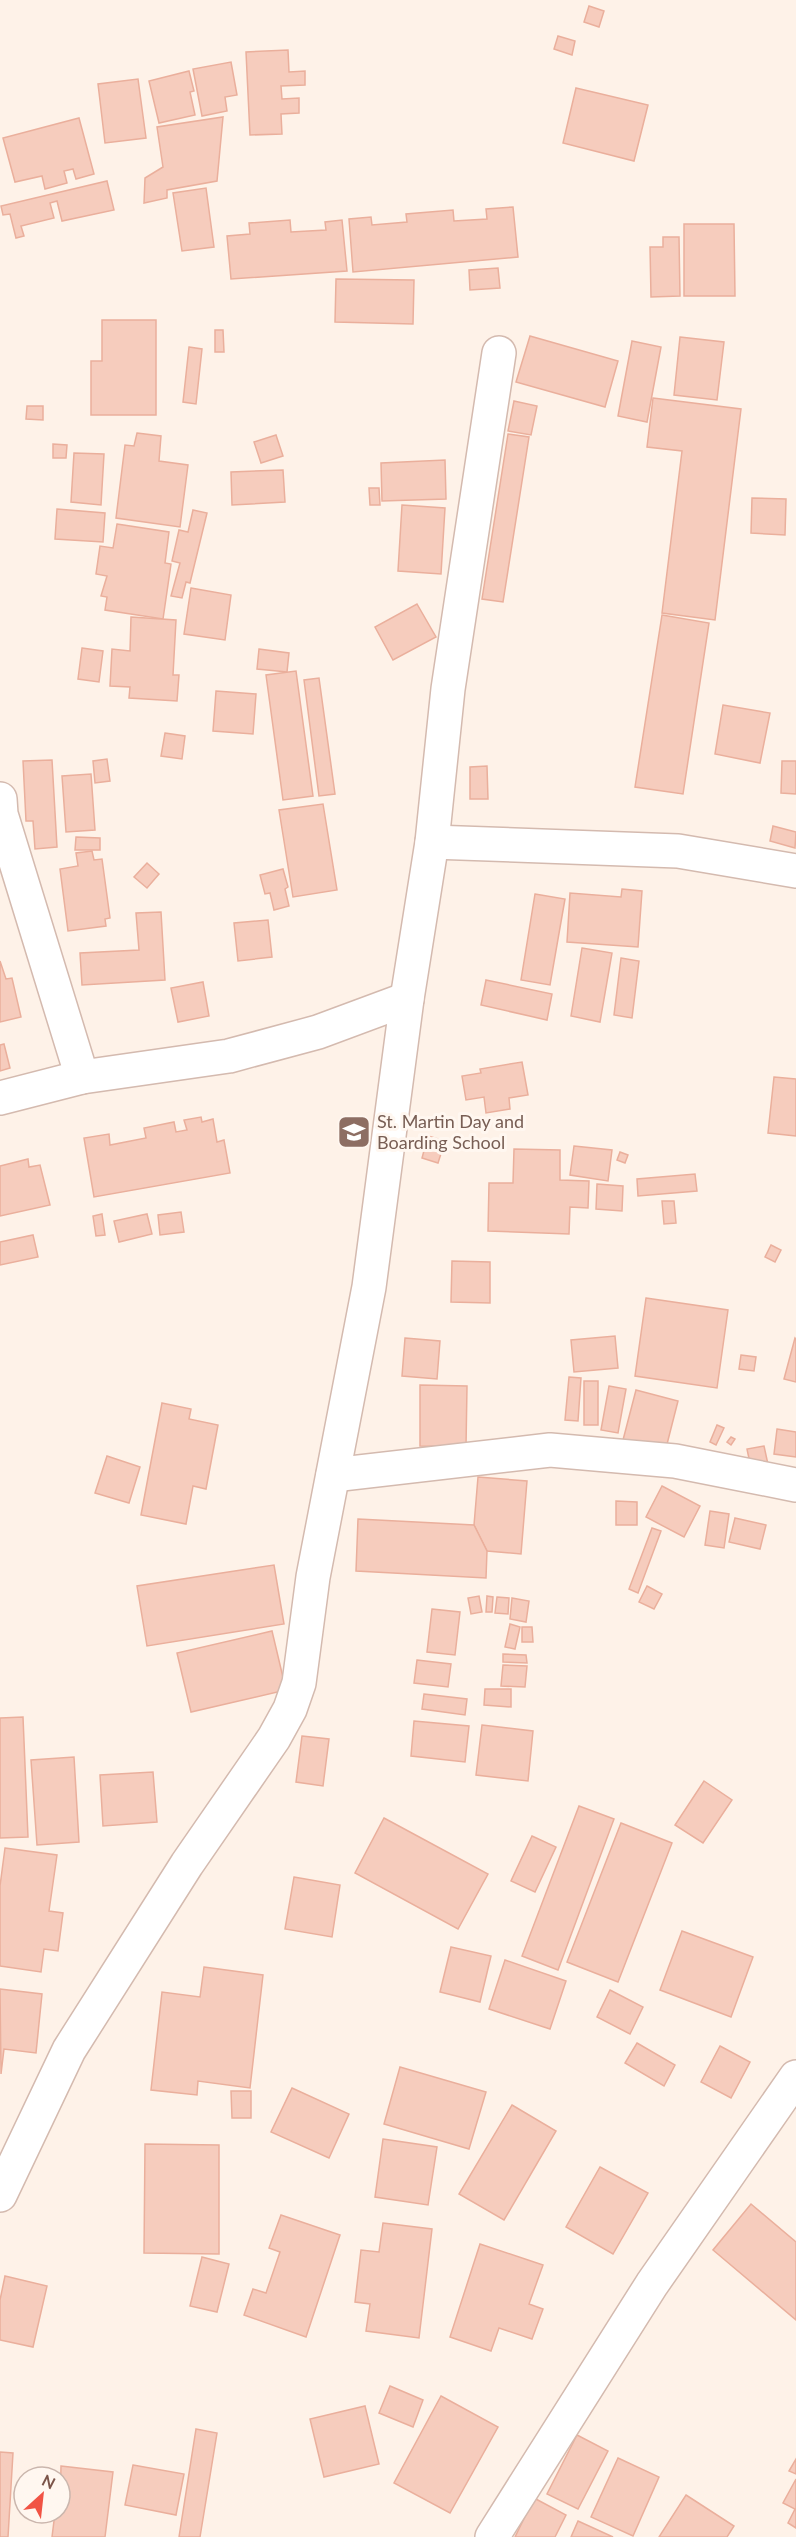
<svg xmlns="http://www.w3.org/2000/svg" width="796" height="2537" font-family="Lato,sans-serif">
	<style>
		.building { fill: #f6ccbd; stroke: #eaaf9c; stroke-width: 1.5 }
		.lines { fill: none; stroke-linecap: round; stroke-linejoin: round }
		.minor-casing { stroke: #d4baaf; stroke-width: 36 }
		.minor { stroke: #fff; stroke-width: 33 }
		.labels { text-anchor: middle; stroke-width: 6; stroke-linejoin: round; paint-order: stroke }
		.education-label { font-size: 18px; fill: #785e54; stroke: #fff7f0; text-anchor: start }
	</style>
	<rect width="100%" height="100%" fill="#fef2e8"/>
	<g class="building">
		<polygon points="589,6 604,11 599,27 584,22"/>
		<polygon points="558,36 575,41 572,55 554,49"/>
		<polygon points="288,50 289,72 305,71 305,85 281,86 282,99 299,98 299,113 281,114 282,134 250,135 246,52"/>
		<polygon points="231,62 237,95 225,97 227,111 202,116 193,69"/>
		<polygon points="189,71 194,91 190,92 195,115 159,123 149,81"/>
		<polygon points="138,79 146,138 105,143 98,84"/>
		<polygon points="576,88 648,105 634,161 563,143"/>
		<polygon points="223,117 217,181 167,190 167,198 144,203 145,178 163,167 157,127"/>
		<polygon points="79,118 94,174 76,179 73,169 64,171 67,183 45,189 42,176 15,182 3,138"/>
		<polygon points="107,181 114,210 62,221 57,201 50,203 54,218 21,226 24,236 16,238 10,214 3,215 1,206"/>
		<polygon points="206,188 214,247 182,251 173,193"/>
		<polygon points="513,207 518,257 353,272 349,219 371,217 372,225 407,222 406,214 453,210 454,221 487,219 486,209"/>
		<polygon points="290,220 291,232 326,230 325,222 342,220 347,271 231,279 227,236 250,234 249,223"/>
		<polygon points="684,224 734,224 735,296 684,296"/>
		<polygon points="663,237 679,237 680,296 651,297 650,247 663,247"/>
		<polygon points="498,268 500,288 470,290 469,270"/>
		<polygon points="336,279 414,280 413,324 335,322"/>
		<polygon points="102,320 156,320 156,415 91,415 91,361 102,361"/>
		<polygon points="215,330 223,330 224,352 215,352"/>
		<polygon points="530,336 618,361 605,407 516,382"/>
		<polygon points="680,337 724,342 717,400 674,395"/>
		<polygon points="632,341 661,347 647,422 618,416"/>
		<polygon points="189,347 202,349 196,404 183,402"/>
		<polygon points="653,398 741,409 715,620 662,613 682,451 647,447"/>
		<polygon points="514,401 537,406 531,435 508,431"/>
		<polygon points="27,406 43,406 43,420 26,419"/>
		<polygon points="137,433 161,436 159,461 188,465 180,527 116,518 125,445 134,446"/>
		<polygon points="508,434 529,437 503,602 482,599"/>
		<polygon points="276,435 283,456 261,463 254,442"/>
		<polygon points="53,444 67,445 66,458 53,458"/>
		<polygon points="74,453 104,454 101,505 71,502"/>
		<polygon points="445,460 446,499 382,501 381,463"/>
		<polygon points="283,470 285,502 232,505 231,472"/>
		<polygon points="369,488 379,488 380,505 370,505"/>
		<polygon points="752,498 786,499 785,535 751,533"/>
		<polygon points="402,505 445,508 441,574 398,571"/>
		<polygon points="57,509 105,513 103,542 55,539"/>
		<polygon points="193,510 207,513 190,583 186,582 182,598 171,596 180,563 172,561 179,530 188,532"/>
		<polygon points="117,524 169,532 165,563 171,564 163,619 105,610 107,597 101,596 107,576 96,574 100,546 113,548"/>
		<polygon points="191,588 231,595 225,640 184,634"/>
		<polygon points="417,604 436,637 393,660 375,627"/>
		<polygon points="662,615 709,623 683,794 635,787"/>
		<polygon points="131,617 176,620 173,675 179,675 177,701 129,698 130,687 110,686 112,649 130,651"/>
		<polygon points="82,648 103,651 99,682 78,679"/>
		<polygon points="259,649 289,653 287,672 257,669"/>
		<polygon points="296,671 313,796 283,800 266,675"/>
		<polygon points="319,678 335,794 319,796 304,680"/>
		<polygon points="216,691 256,694 253,734 213,731"/>
		<polygon points="723,705 770,713 760,763 715,754"/>
		<polygon points="165,733 185,736 182,759 161,756"/>
		<polygon points="107,759 110,781 95,783 93,761"/>
		<polygon points="52,760 57,847 35,849 33,821 26,821 23,761"/>
		<polygon points="782,761 796,761 796,794 781,793"/>
		<polygon points="487,766 488,799 470,799 470,767"/>
		<polygon points="91,774 95,830 66,832 62,776"/>
		<polygon points="323,804 337,890 293,897 279,810"/>
		<polygon points="773,826 796,832 795,848 770,841"/>
		<polygon points="76,837 100,838 100,850 75,850"/>
		<polygon points="92,851 94,860 102,859 110,918 105,919 106,926 68,931 60,869 78,866 76,853"/>
		<polygon points="147,863 159,874 147,888 134,877"/>
		<polygon points="283,869 288,887 285,889 289,906 274,910 270,893 265,894 260,875"/>
		<polygon points="622,889 642,891 638,947 567,942 570,893 621,897"/>
		<polygon points="535,894 565,899 550,985 521,980"/>
		<polygon points="161,912 165,980 82,985 80,953 139,950 136,913"/>
		<polygon points="268,920 272,957 238,961 234,923"/>
		<polygon points="582,948 612,953 600,1022 571,1016"/>
		<polygon points="621,958 639,961 632,1018 614,1015"/>
		<polygon points="0,961 6,979 12,978 21,1017 0,1022"/>
		<polygon points="486,980 552,994 547,1020 481,1005"/>
		<polygon points="203,982 209,1016 178,1022 171,988"/>
		<polygon points="4,1044 10,1068 0,1071 0,1045"/>
		<polygon points="522,1062 528,1095 509,1098 510,1109 486,1113 484,1097 466,1100 462,1076 481,1073 480,1069"/>
		<polygon points="774,1077 796,1079 796,1136 768,1133"/>
		<polygon points="201,1117 202,1122 213,1119 217,1142 224,1140 230,1173 94,1197 84,1138 109,1134 110,1145 146,1138 144,1128 174,1122 176,1132 187,1130 184,1120"/>
		<polygon points="428,1136 445,1141 438,1163 422,1158"/>
		<polygon points="574,1146 612,1150 608,1181 570,1175"/>
		<polygon points="514,1149 560,1150 560,1180 589,1181 588,1208 570,1207 569,1234 488,1231 489,1183 513,1183"/>
		<polygon points="620,1152 628,1155 625,1163 617,1160"/>
		<polygon points="28,1159 29,1167 40,1165 50,1205 0,1216 0,1166"/>
		<polygon points="695,1174 697,1191 638,1196 637,1179"/>
		<polygon points="597,1184 623,1186 622,1211 596,1209"/>
		<polygon points="662,1201 674,1201 676,1223 664,1224"/>
		<polygon points="181,1212 184,1232 160,1235 158,1215"/>
		<polygon points="102,1214 105,1235 96,1236 93,1216"/>
		<polygon points="147,1214 152,1234 119,1242 114,1221"/>
		<polygon points="33,1235 38,1257 0,1265 0,1242"/>
		<polygon points="771,1245 781,1250 775,1262 765,1257"/>
		<polygon points="452,1261 490,1262 490,1303 451,1302"/>
		<polygon points="646,1298 728,1310 717,1388 635,1376"/>
		<polygon points="615,1336 618,1368 574,1372 571,1340"/>
		<polygon points="405,1338 440,1341 437,1379 402,1376"/>
		<polygon points="795,1338 796,1339 796,1382 784,1379"/>
		<polygon points="741,1355 756,1357 754,1371 739,1369"/>
		<polygon points="569,1377 581,1378 578,1421 565,1420"/>
		<rect x="584" y="1381" width="14" height="44"/>
		<polygon points="420,1385 467,1386 466,1447 420,1446"/>
		<polygon points="609,1386 626,1389 618,1433 601,1430"/>
		<polygon points="636,1390 678,1401 665,1452 623,1440"/>
		<polygon points="162,1403 191,1409 189,1419 218,1425 206,1489 193,1486 186,1524 141,1515"/>
		<polygon points="717,1425 724,1428 716,1445 710,1442"/>
		<polygon points="777,1429 796,1432 796,1457 774,1454"/>
		<polygon points="731,1437 735,1439 731,1445 727,1442"/>
		<polygon points="764,1446 769,1469 752,1473 747,1449"/>
		<polygon points="107,1456 140,1467 129,1503 95,1493"/>
		<polygon points="478,1477 527,1481 521,1554 487,1551 474,1525"/>
		<polygon points="662,1486 700,1506 684,1537 646,1517"/>
		<polygon points="616,1501 637,1502 637,1525 616,1525"/>
		<polygon points="710,1511 729,1514 724,1548 705,1545"/>
		<polygon points="735,1518 766,1525 760,1549 729,1542"/>
		<polygon points="358,1519 474,1525 487,1551 486,1578 356,1571"/>
		<polygon points="652,1528 661,1531 638,1593 629,1589"/>
		<polygon points="274,1565 284,1624 147,1646 137,1586"/>
		<polygon points="647,1586 662,1594 654,1609 639,1602"/>
		<polygon points="479,1596 482,1612 471,1614 468,1598"/>
		<polygon points="487,1596 493,1597 492,1612 486,1612"/>
		<polygon points="497,1597 509,1598 508,1614 495,1613"/>
		<polygon points="512,1598 529,1601 526,1622 510,1619"/>
		<polygon points="432,1609 460,1612 455,1655 427,1652"/>
		<polygon points="510,1624 520,1627 515,1649 505,1647"/>
		<polygon points="522,1627 532,1627 533,1642 522,1642"/>
		<polygon points="272,1631 286,1690 191,1712 177,1653"/>
		<polygon points="503,1654 526,1655 527,1663 503,1662"/>
		<polygon points="417,1660 451,1664 448,1687 414,1683"/>
		<polygon points="503,1665 527,1666 525,1687 501,1686"/>
		<polygon points="485,1689 511,1689 511,1707 484,1705"/>
		<polygon points="424,1694 467,1699 465,1715 422,1709"/>
		<polygon points="23,1717 28,1837 0,1838 0,1718"/>
		<polygon points="414,1721 469,1726 465,1762 411,1756"/>
		<polygon points="482,1725 533,1731 528,1781 476,1775"/>
		<polygon points="302,1736 329,1739 323,1786 296,1782"/>
		<polygon points="74,1757 79,1842 37,1845 31,1760"/>
		<polygon points="153,1772 157,1822 103,1826 100,1775"/>
		<polygon points="704,1781 732,1800 703,1843 675,1825"/>
		<polygon points="579,1806 614,1819 558,1970 522,1956"/>
		<polygon points="384,1818 488,1874 458,1929 355,1873"/>
		<polygon points="621,1823 672,1843 618,1982 567,1962"/>
		<polygon points="532,1836 556,1847 535,1892 511,1881"/>
		<polygon points="5,1848 57,1855 49,1911 63,1913 58,1951 44,1949 41,1972 0,1966 0,1886"/>
		<polygon points="294,1877 340,1885 332,1937 285,1929"/>
		<polygon points="682,1931 753,1957 731,2017 660,1990"/>
		<polygon points="451,1947 491,1956 480,2002 440,1992"/>
		<polygon points="505,1960 566,1981 550,2029 489,2009"/>
		<polygon points="204,1967 263,1975 250,2088 198,2081 197,2095 151,2090 162,1992 200,1997"/>
		<polygon points="0,1989 42,1994 36,2053 4,2049 1,2074"/>
		<polygon points="610,1990 643,2007 630,2034 597,2017"/>
		<polygon points="637,2043 675,2065 664,2086 625,2063"/>
		<polygon points="720,2046 750,2062 731,2098 701,2082"/>
		<polygon points="400,2067 486,2092 469,2149 384,2124"/>
		<polygon points="292,2088 349,2114 329,2158 271,2132"/>
		<polygon points="231,2091 251,2091 251,2118 232,2118"/>
		<polygon points="512,2105 556,2131 504,2220 459,2194"/>
		<polygon points="383,2139 437,2147 428,2205 375,2197"/>
		<polygon points="145,2144 219,2145 219,2254 144,2253"/>
		<polygon points="600,2167 648,2193 613,2254 566,2227"/>
		<polygon points="751,2204 796,2242 796,2320 713,2250"/>
		<polygon points="281,2215 340,2235 306,2337 244,2315 253,2289 266,2293 280,2252 269,2248"/>
		<polygon points="383,2223 432,2229 419,2338 366,2331 370,2304 355,2302 361,2250 379,2252"/>
		<polygon points="480,2244 543,2265 529,2304 543,2309 532,2339 499,2328 491,2351 450,2337"/>
		<polygon points="202,2257 229,2264 217,2312 190,2306"/>
		<polygon points="5,2276 47,2286 33,2347 0,2340 0,2300"/>
		<polygon points="390,2386 423,2400 413,2427 379,2413"/>
		<polygon points="441,2396 498,2427 450,2513 394,2483"/>
		<polygon points="365,2406 379,2464 324,2477 310,2419"/>
		<polygon points="196,2429 217,2433 200,2537 179,2537"/>
		<polygon points="577,2435 608,2451 578,2509 547,2494"/>
		<polygon points="0,2452 13,2453 8,2537 0,2537"/>
		<polygon points="618,2458 659,2477 633,2536 591,2517"/>
		<polygon points="796,2459 796,2474 789,2471"/>
		<polygon points="133,2465 184,2474 176,2515 125,2505"/>
		<polygon points="61,2466 113,2472 105,2537 52,2537 55,2513 60,2513"/>
		<polygon points="796,2479 796,2528 788,2523 795,2509 783,2503"/>
		<polygon points="686,2495 734,2526 727,2537 659,2537"/>
		<polygon points="534,2498 566,2515 555,2537 515,2537"/>
		<polygon points="578,2521 613,2537 571,2537"/>
	</g>
	<g class="lines">
		<g class="minor-casing">
			<g id="minor">
				<polyline points="0,799 1,814 82,1077"/>
				<polyline points="432,842 678,851 796,871"/>
				<polyline points="0,1098 82,1077 229,1056 318,1032 407,999"/>
				<polyline points="333,1475 550,1450 675,1461 796,1485"/>
				<polyline points="0,2195 69,2050 187,1864 274,1738 290,1709 299,1683 313,1577 369,1287 407,999 432,842 448,689 499,353"/>
				<polyline points="492,2537 652,2284 796,2077"/>
			</g>
		</g>
		<use href="#minor" class="minor"/>
	</g>
	<defs>
		<g id="school-square" transform="scale(1.725)"><rect x="-9" y="-9" width="18" height="18" rx="4" fill="#8d6e63" stroke="#fff7f0"/><path d="M0-5L7-2L0 1L-7-2ZM-4 1L0 2.5L4 1V4Q0 6-4 4Z" fill="#fff"/></g>
	</defs>
	<g fill-rule="evenodd">
		<use href="#school-square" x="354" y="1132"/>
	</g>
	<g class="labels">
		<g class="education-label">
			<text x="377" y="1128">St. Martin Day and<tspan x="377" dy="21">Boarding School</tspan></text>
		</g>
	</g>
	<g transform="translate(42 2495) rotate(27)"><circle r="28" fill="#fff7f0" stroke="#cab6ad" stroke-width="1.5"/>
	<path d="M0-4.5L10 22L0 15L-10 22Z" fill="#f15344"/>
	<text y="-9" font-size="16" font-weight="bold" text-anchor="middle" fill="#7b5449">N</text>
	</g>
</svg>
